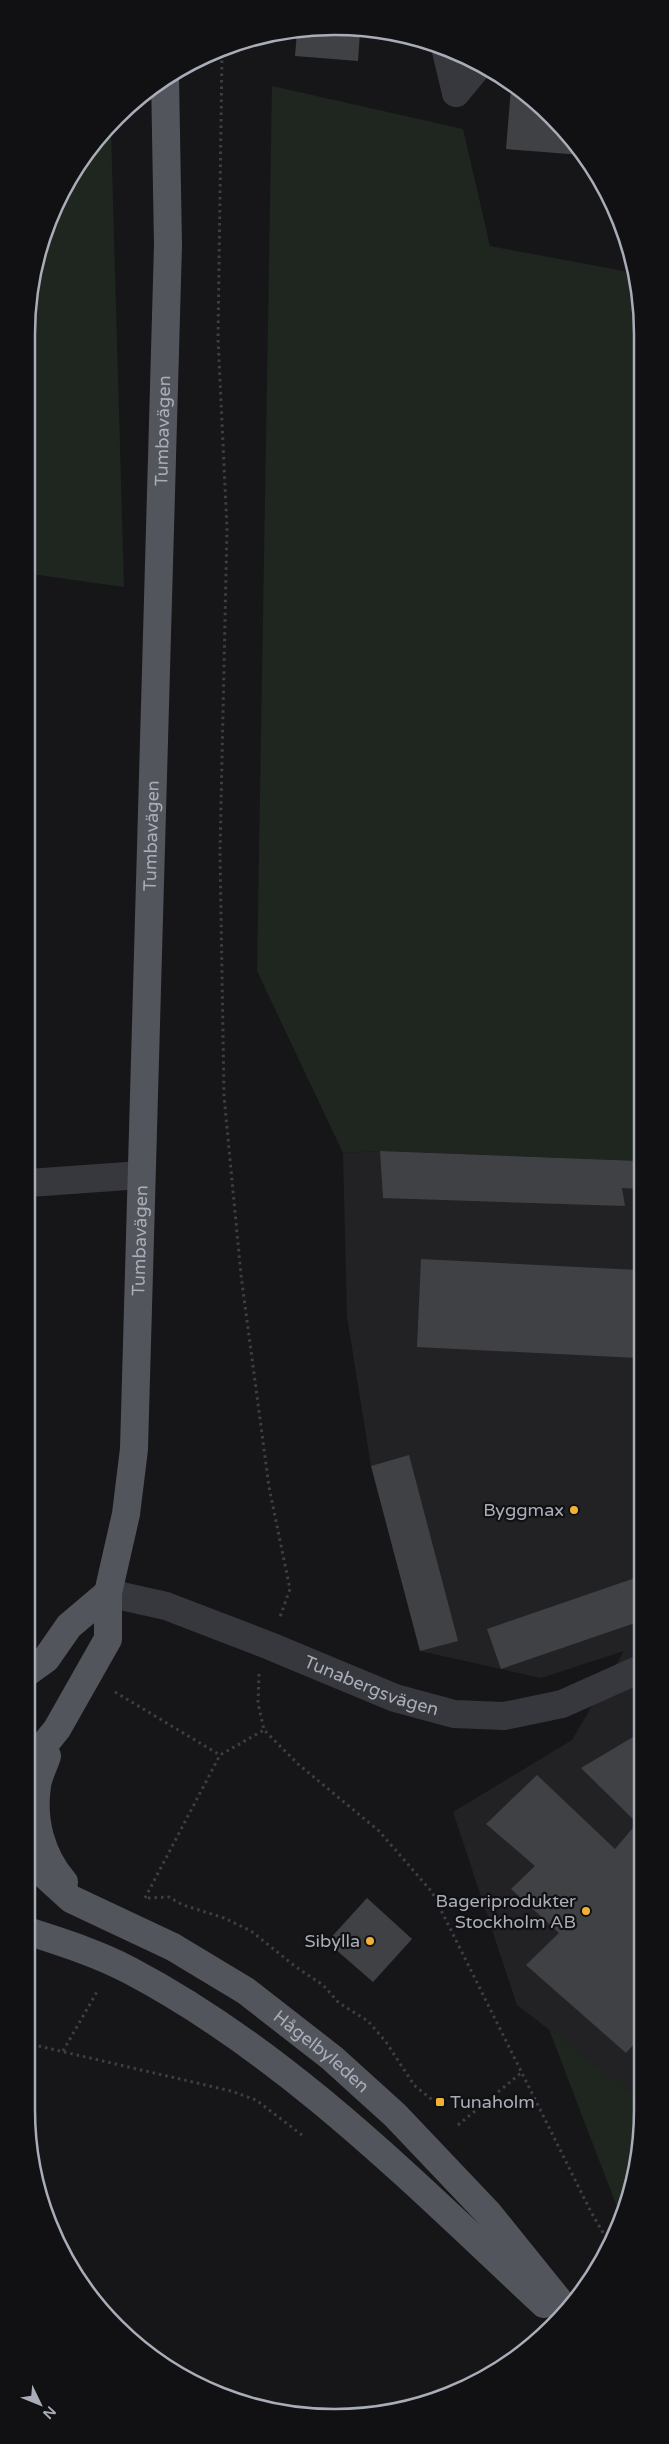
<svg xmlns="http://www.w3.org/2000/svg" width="669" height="2444" font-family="'Varela Round',sans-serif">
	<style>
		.built { fill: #222225 }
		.green { fill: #1e261f }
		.building { fill: #404145 }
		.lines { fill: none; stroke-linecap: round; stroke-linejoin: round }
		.path { stroke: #3d3f44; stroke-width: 3; stroke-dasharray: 2.5 4; stroke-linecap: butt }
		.minor { stroke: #37383d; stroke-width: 28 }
		.major { stroke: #53555c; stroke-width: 28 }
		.poi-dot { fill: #f2b134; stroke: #111113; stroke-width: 2 }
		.labels { text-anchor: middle; stroke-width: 4.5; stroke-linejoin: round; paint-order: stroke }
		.street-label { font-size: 18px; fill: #a8adb8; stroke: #111113 }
		.poi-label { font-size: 18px; fill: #a8adb8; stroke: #111113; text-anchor: end }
		.rim { fill: none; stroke: #a8adb8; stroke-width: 2.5 }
	</style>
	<rect width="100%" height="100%" fill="#161618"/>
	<polygon class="built" points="380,1151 639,1161 637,2088 633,2094 517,2005 453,1812 572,1740 624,1651 541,1678 420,1651 371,1466 347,1317 343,1153"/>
	<g class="green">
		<polygon points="272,86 463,129 490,246 634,273 640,295 639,1161 380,1151 343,1153 257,971"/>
		<polygon points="111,131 124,587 31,574 32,275 78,163"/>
		<polygon points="549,2029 633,2094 637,2088 637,2169 620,2215"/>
	</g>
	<g class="building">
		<polygon points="297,32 360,32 358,61 295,56"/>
		<polygon points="511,88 566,131 582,155 506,149"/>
		<polygon points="380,1151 639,1161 639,1189 622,1188 625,1206 383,1198"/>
		<polygon points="421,1259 638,1270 638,1358 417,1347"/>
		<polygon points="409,1455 458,1641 420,1651 371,1466"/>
		<polygon points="635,1578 638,1587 638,1622 501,1669 487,1629"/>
		<polygon points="638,1734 637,1823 581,1768"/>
		<polygon points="537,1775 615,1849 637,1823 637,2041 626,2053 526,1965 559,1933 511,1889 535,1866 486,1824"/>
		<polygon points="367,1898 412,1939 373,1982 327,1942"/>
	</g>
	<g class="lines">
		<g class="path">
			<polyline points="222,54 218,338 227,528 220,852 224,1096 241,1275 269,1487 290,1589 280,1617"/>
			<polyline points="259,1674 258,1703 264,1730 298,1764 379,1831 432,1892 591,2212 609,2243"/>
			<polyline points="115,1692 220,1755 264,1730"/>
			<polyline points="145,1898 220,1755"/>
			<polyline points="148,1898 169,1897 183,1905 224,1918 251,1931 296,1967 323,1985 339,2003 368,2021 386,2042 414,2085 441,2107"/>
			<polyline points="26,2043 231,2091 256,2100 302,2135"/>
			<polyline points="63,2051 98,1990"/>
			<polyline points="458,2125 521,2073"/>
		</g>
		<g class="minor">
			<polyline points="446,51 456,93"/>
			<polyline points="456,93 480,64"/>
			<polyline points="29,1183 141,1175"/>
			<path id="s1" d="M108,1593L166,1606L270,1646L395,1698L454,1714L504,1716L562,1704L638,1670"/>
		</g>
		<g class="major">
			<polyline points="28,1672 46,1659 69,1626 108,1593"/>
			<path d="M47,1756C44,1766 38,1776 37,1786C32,1820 41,1856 64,1882"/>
			<path id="s2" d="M27,1774L36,1755L57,1729L108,1639V1593L126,1514L134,1449L168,245L165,77"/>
			<path id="s3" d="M27,1859L71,1899L173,1947L246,1991L332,2058L395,2115L489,2214L564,2307"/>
			<path d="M27,1931C61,1942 97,1953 129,1970C287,2053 414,2183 544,2304"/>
		</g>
	</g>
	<g class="poi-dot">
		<circle cx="574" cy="1510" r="5"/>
		<circle cx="586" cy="1911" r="5"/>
		<circle cx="370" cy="1941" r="5"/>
		<rect x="435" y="2097" width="10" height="10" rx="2.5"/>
	</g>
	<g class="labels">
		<g class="street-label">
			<text dy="6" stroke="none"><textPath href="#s2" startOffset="1369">Tumbavägen</textPath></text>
			<text dy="6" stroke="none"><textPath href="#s2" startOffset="964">Tumbavägen</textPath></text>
			<text dy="6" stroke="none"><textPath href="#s2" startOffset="559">Tumbavägen</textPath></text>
			<text dy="6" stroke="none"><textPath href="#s1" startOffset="280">Tunabergsvägen</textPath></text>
			<text dy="6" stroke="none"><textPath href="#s3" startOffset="354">Hågelbyleden</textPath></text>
		</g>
		<g class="poi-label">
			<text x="564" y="1516">Byggmax</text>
			<text x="576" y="1907">Bageriprodukter<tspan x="576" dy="21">Stockholm AB</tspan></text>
			<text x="360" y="1947">Sibylla</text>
			<text x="450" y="2108" text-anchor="start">Tunaholm</text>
		</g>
	</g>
	<path d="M0 0H669V2444H0ZM334 35H335A299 299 0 0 1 634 334V2110A299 299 0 0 1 335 2409H334A299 299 0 0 1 35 2110V334A299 299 0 0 1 334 35Z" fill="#111113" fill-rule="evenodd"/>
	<path class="rim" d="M334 35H335A299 299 0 0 1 634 334V2110A299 299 0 0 1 335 2409H334A299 299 0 0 1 35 2110V334A299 299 0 0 1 334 35Z"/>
	<g transform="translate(40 2404) rotate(133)" stroke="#111113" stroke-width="4" paint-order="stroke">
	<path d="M0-4L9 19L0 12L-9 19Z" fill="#a8adb8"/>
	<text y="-8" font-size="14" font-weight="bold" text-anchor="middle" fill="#a8adb8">N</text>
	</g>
</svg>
